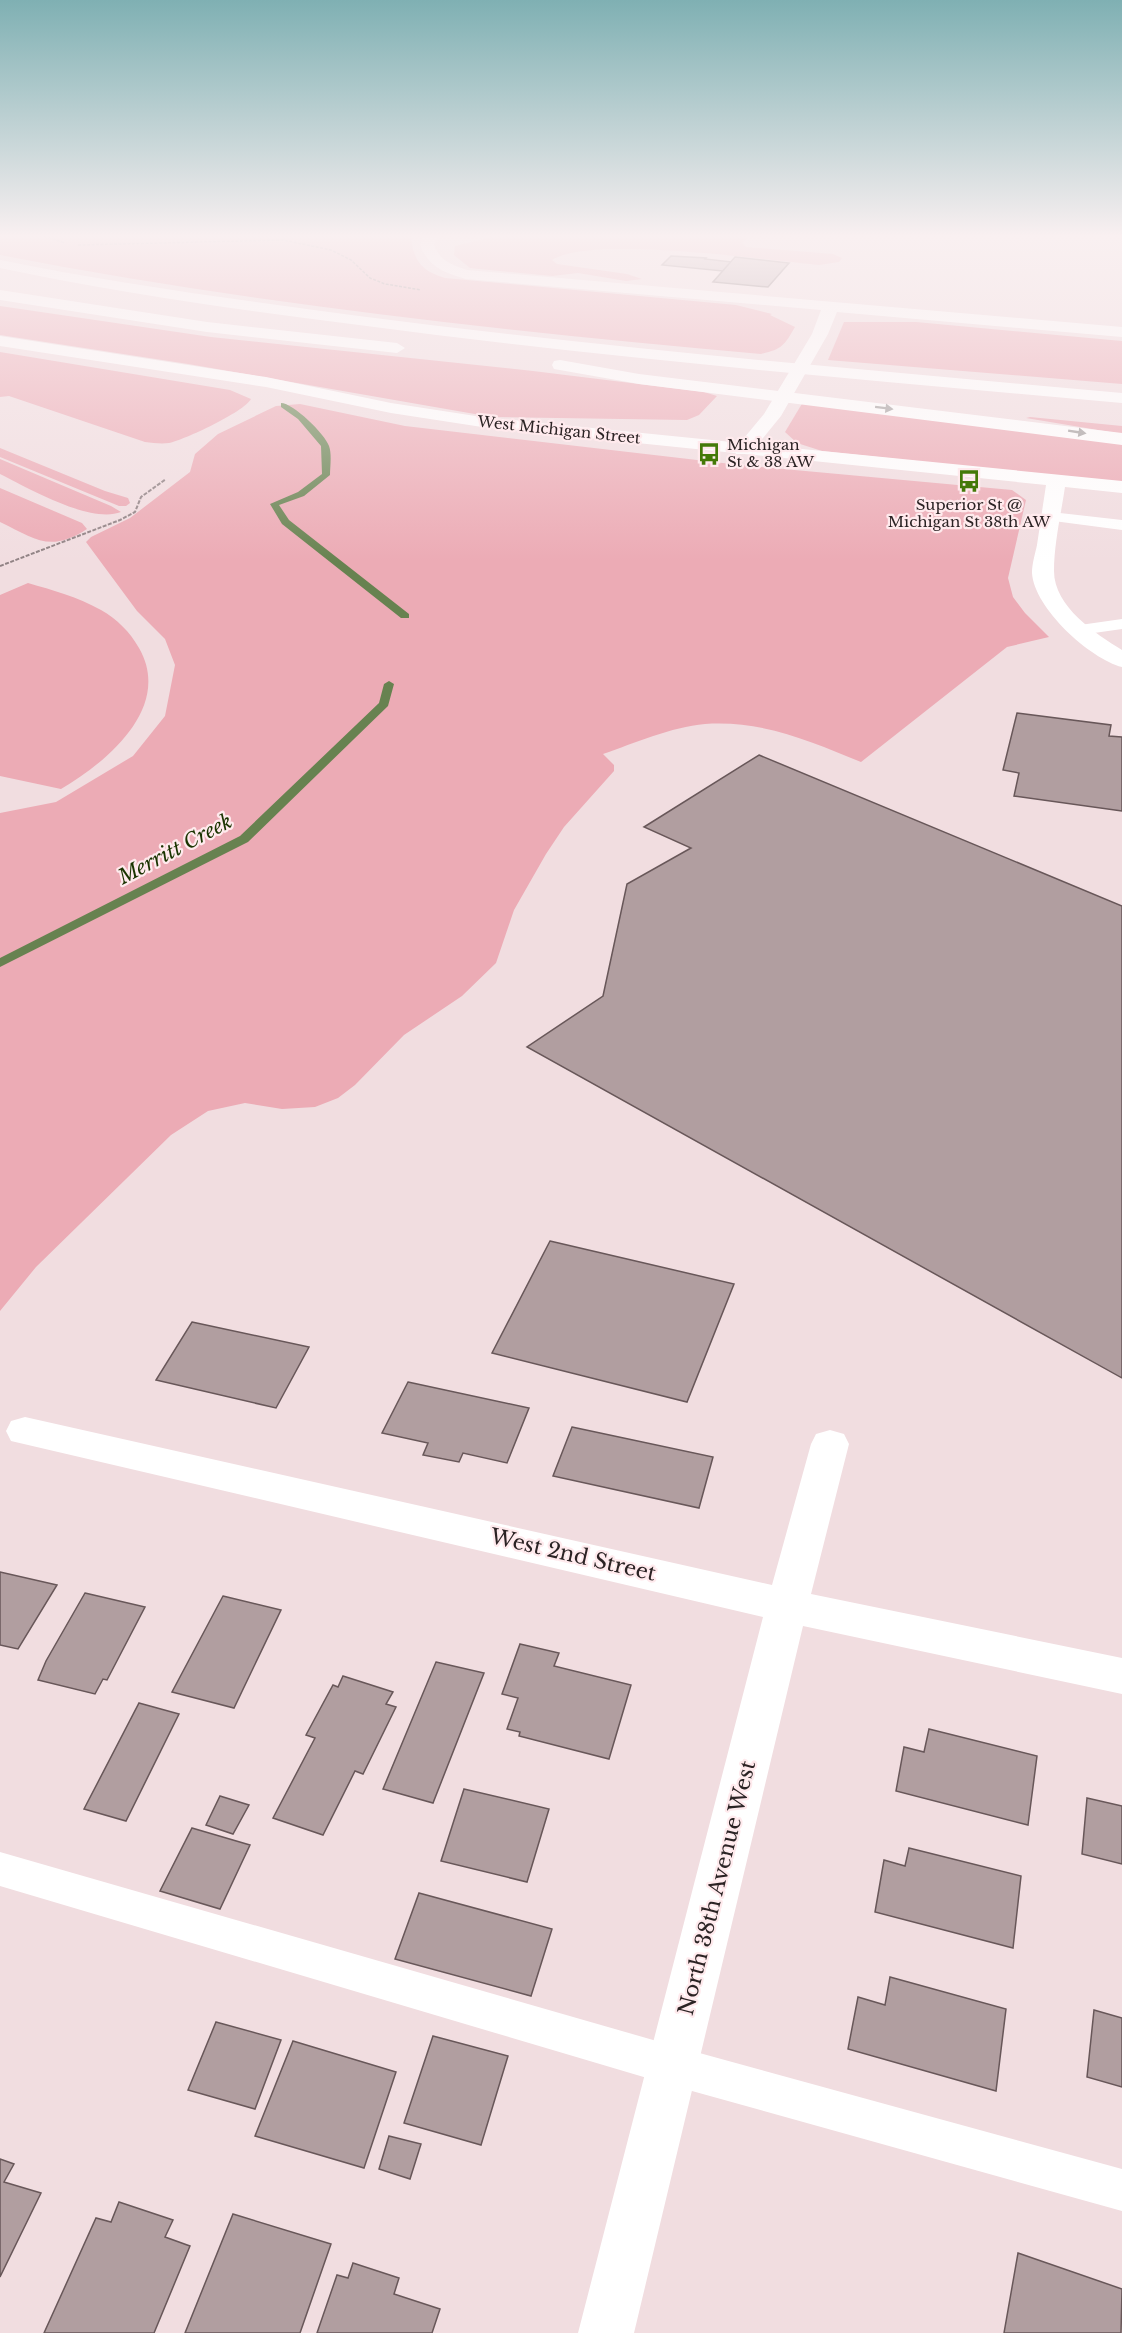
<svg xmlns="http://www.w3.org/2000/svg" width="1122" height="2333" font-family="'Libre Baskerville',serif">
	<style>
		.green { fill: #ecabb5 }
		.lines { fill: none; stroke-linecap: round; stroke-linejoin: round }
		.stream { fill: #678250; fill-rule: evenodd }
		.building { fill: #b19ea0; stroke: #685759; stroke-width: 1.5 }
		.path-far1 { stroke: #908284; stroke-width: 1.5; stroke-dasharray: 3 1.5; stroke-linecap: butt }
		.path { stroke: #908284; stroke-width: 2; stroke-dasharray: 4 1.5; stroke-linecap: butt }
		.service { fill: #fff; fill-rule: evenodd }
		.minor { fill: #fff; fill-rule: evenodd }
		.tertiary { fill: #fff; fill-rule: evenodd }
		.motorway { fill: #fff; fill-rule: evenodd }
		.oneway { fill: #a09c9c }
		.labels { text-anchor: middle; stroke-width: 4.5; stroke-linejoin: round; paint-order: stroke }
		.far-street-label { font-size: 15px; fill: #2b2324; stroke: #ffeaed }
		.far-poi-label { font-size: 15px; fill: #2b2324; stroke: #ffeaed; text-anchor: start }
		.water-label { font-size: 20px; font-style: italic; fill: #1a3400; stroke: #ffeaed }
		.near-street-label { font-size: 21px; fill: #2b2324; stroke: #ffeaed }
	</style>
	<rect width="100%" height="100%" fill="#f1dde0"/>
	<g class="green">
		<path d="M0,236H411C413,260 421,271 445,278L736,305L772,314L770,315L795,327C784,346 782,349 761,354C506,331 252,304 0,255Z"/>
		<path d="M575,236H740L746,239L742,243L746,247L833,254L842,258L839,262L819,265C766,260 590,235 552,260L557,264L627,274L642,279L626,281L578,273L552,276L479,269L470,268L454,255L455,246L492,237Z"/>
		<polygon points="0,306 211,337 533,371 704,392 717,396 699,415 687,420 492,417 188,364 0,335"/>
		<polygon points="844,322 916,322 1122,341 1122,384 828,360"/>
		<path d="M0,352L230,390L251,399C244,412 184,440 169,443C161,444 153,443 145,442L9,396L0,397Z"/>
		<polygon points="803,402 1122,443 1122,483 822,451 797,443 785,432"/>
		<path d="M300,404L405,426L740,465L1012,490L1026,500L1008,578L1013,597L1025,613L1049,637L1007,647L861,762C810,741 762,720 705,724C671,727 635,743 603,754L614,765V771L564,827L546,854L514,910L496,963L462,996L404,1035L355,1085L338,1098L315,1107L282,1109L245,1103L208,1111L171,1135L36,1267L0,1311V813L56,802L133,756L165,716L175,665L165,639L137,611L86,542L91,537L130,518L190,472L195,454L218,434L276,406Z"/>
		<polygon points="1030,417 1122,426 1122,434 1026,418"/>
		<polygon points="0,448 105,491 128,498 130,503 126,506 119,506 0,457"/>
		<path d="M0,459L111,506L121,512C90,524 28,488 0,474Z"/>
		<path d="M0,488L82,523L87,529C50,553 35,539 0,522Z"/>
		<path d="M28,583C52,590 78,597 101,610C117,619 130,632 139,648C173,707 107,762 61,789L0,776V595Z"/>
	</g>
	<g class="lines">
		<g class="stream">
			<path d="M281,403C293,403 325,434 329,446C332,454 330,467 330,475L304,496L279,505L289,520L409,614V618H401L282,524L270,504L298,492L322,474L321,446L298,419L281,407Z"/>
			<polygon points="389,681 394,684 388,706 248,842 0,967 0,958 240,836 379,703 384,684"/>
		</g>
	</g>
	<g class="building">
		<polygon points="671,256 706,258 705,259 732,262 723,271 662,265"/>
		<polygon points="735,257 789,263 768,287 713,282"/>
		<polygon points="1017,713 1111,725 1109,736 1122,737 1122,811 1014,796 1019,773 1003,770"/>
		<polygon points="759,755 1122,906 1122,1378 527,1047 603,996 627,884 691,848 644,827"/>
		<polygon points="550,1241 734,1284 687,1402 492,1353"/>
		<polygon points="192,1322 309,1347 276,1408 156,1380"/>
		<polygon points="408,1382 529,1408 507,1463 463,1453 459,1462 423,1455 428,1443 382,1433"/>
		<polygon points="572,1427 713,1457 699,1508 553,1476"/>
		<polygon points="0,1572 57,1585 18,1649 0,1645"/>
		<polygon points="85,1593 145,1607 107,1680 103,1679 95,1694 38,1680 46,1661"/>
		<polygon points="223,1596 281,1610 234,1708 172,1692"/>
		<polygon points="520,1644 559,1653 554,1666 631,1685 609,1759 519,1736 520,1732 507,1729 518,1698 502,1694"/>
		<polygon points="436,1662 484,1673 433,1803 383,1789"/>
		<polygon points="343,1676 393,1692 386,1704 396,1707 363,1774 355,1771 323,1835 273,1818 315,1738 306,1735 333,1685 338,1687"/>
		<polygon points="139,1703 179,1714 126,1821 84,1809"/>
		<polygon points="929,1729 1037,1756 1028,1825 896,1791 904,1747 924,1752"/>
		<polygon points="464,1789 549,1809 527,1882 441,1861"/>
		<polygon points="220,1796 249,1805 233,1834 206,1825"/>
		<polygon points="1087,1798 1122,1806 1122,1864 1082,1854"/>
		<polygon points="192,1828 250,1845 220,1909 160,1891"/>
		<polygon points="909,1848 1021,1876 1013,1948 875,1912 884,1860 905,1866"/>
		<polygon points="419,1893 552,1929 531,1996 395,1959"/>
		<polygon points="890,1977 1006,2009 996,2091 848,2049 858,1997 885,2005"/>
		<polygon points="1094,2010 1122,2018 1122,2087 1087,2077"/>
		<polygon points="216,2022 281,2040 255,2109 188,2090"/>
		<polygon points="433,2036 508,2056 481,2145 404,2123"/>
		<polygon points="293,2041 396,2072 364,2168 255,2136"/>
		<polygon points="389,2136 421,2144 410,2179 379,2169"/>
		<polygon points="0,2159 14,2164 4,2182 41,2193 0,2277"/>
		<polygon points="119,2202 173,2220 165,2237 190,2246 154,2333 44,2333 96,2218 111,2222"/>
		<polygon points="233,2214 331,2244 300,2333 185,2333"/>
		<polygon points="1018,2253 1122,2289 1121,2333 1004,2333"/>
		<polygon points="353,2263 399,2278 394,2294 440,2309 432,2333 317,2333 337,2275 348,2278"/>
	</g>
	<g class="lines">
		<g class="path-far1">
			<polyline points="44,236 65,243"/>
			<polyline points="78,245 283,240 331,250 351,260 370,278 385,284 421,290"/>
		</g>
		<polyline class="path" points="0,566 120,520 135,512 141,497 166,479"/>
		<g class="service">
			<polygon points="1051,512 1122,520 1122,530 1046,520 1043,517 1046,514"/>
			<polygon points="1122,619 1122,629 1080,635 1074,634 1071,630 1074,626 1080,625"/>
			<polygon points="0,1852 674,2046 1122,2169 1122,2211 674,2086 0,1886"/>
		</g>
		<g class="minor">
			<path d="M424,236H438L434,245C440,261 452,265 467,270L1122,327V337L837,312L828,334L781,416L750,454H736L734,450L764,414L812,334L821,310L466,279C445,273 428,267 420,245Z"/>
			<polygon points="25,1417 772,1585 811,1444 816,1434 830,1430 844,1434 849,1444 811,1594 1122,1658 1122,1694 803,1626 634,2333 578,2333 763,1617 11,1441 6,1431 11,1421"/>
		</g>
		<path class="tertiary" d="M0,336L266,377L391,403L482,417L1122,481V493L1065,487C1061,514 1054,544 1054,571C1054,607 1096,634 1122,650V667C1090,659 1034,608 1032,573C1032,564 1035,554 1037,545C1040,525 1043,505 1046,485L482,427L391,413L266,387L0,346Z"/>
		<g class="motorway">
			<path d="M0,260C119,284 239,300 359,316C613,349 867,370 1122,393V403C867,380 613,359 359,325C239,310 119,293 0,268Z"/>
			<polygon points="0,290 207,322 397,343 405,348 397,353 207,332 0,300"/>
			<polygon points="560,360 639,374 1122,433 1122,445 639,384 554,369 552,365 554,361"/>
		</g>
	</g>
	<defs><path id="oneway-solid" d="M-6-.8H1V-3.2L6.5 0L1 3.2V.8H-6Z" transform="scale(1.5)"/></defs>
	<g class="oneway">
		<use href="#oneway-solid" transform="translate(884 408) rotate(7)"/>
		<use href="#oneway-solid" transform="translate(1077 432) rotate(9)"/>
	</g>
	<linearGradient id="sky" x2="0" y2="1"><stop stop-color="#7fb0b3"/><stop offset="0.42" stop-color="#f9f0f1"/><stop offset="1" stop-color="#f9f0f1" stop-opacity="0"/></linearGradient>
	<rect width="1122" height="562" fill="url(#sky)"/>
	<defs>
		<g id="bus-bare" transform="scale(1.8)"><path d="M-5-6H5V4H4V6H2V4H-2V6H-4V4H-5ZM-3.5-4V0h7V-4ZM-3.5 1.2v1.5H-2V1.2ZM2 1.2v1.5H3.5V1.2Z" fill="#447908" stroke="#ffeaed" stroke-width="2.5" paint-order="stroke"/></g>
	</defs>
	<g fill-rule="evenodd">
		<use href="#bus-bare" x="709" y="454"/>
		<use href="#bus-bare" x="969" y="481"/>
	</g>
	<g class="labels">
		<g class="far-street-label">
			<text transform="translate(559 430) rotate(6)" y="5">West Michigan Street</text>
		</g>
		<g class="far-poi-label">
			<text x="727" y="450">Michigan<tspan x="727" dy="17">St &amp; 38 AW</tspan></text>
			<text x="969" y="510" text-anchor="middle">Superior St @<tspan x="969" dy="17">Michigan St 38th AW</tspan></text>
		</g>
		<g class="water-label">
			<text transform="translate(175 849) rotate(-28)" y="7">Merritt Creek</text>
		</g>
		<g class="near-street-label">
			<text transform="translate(573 1555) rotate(13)" y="7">West 2nd Street</text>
			<text transform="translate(717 1888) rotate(-76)" y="7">North 38th Avenue West</text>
		</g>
	</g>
</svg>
